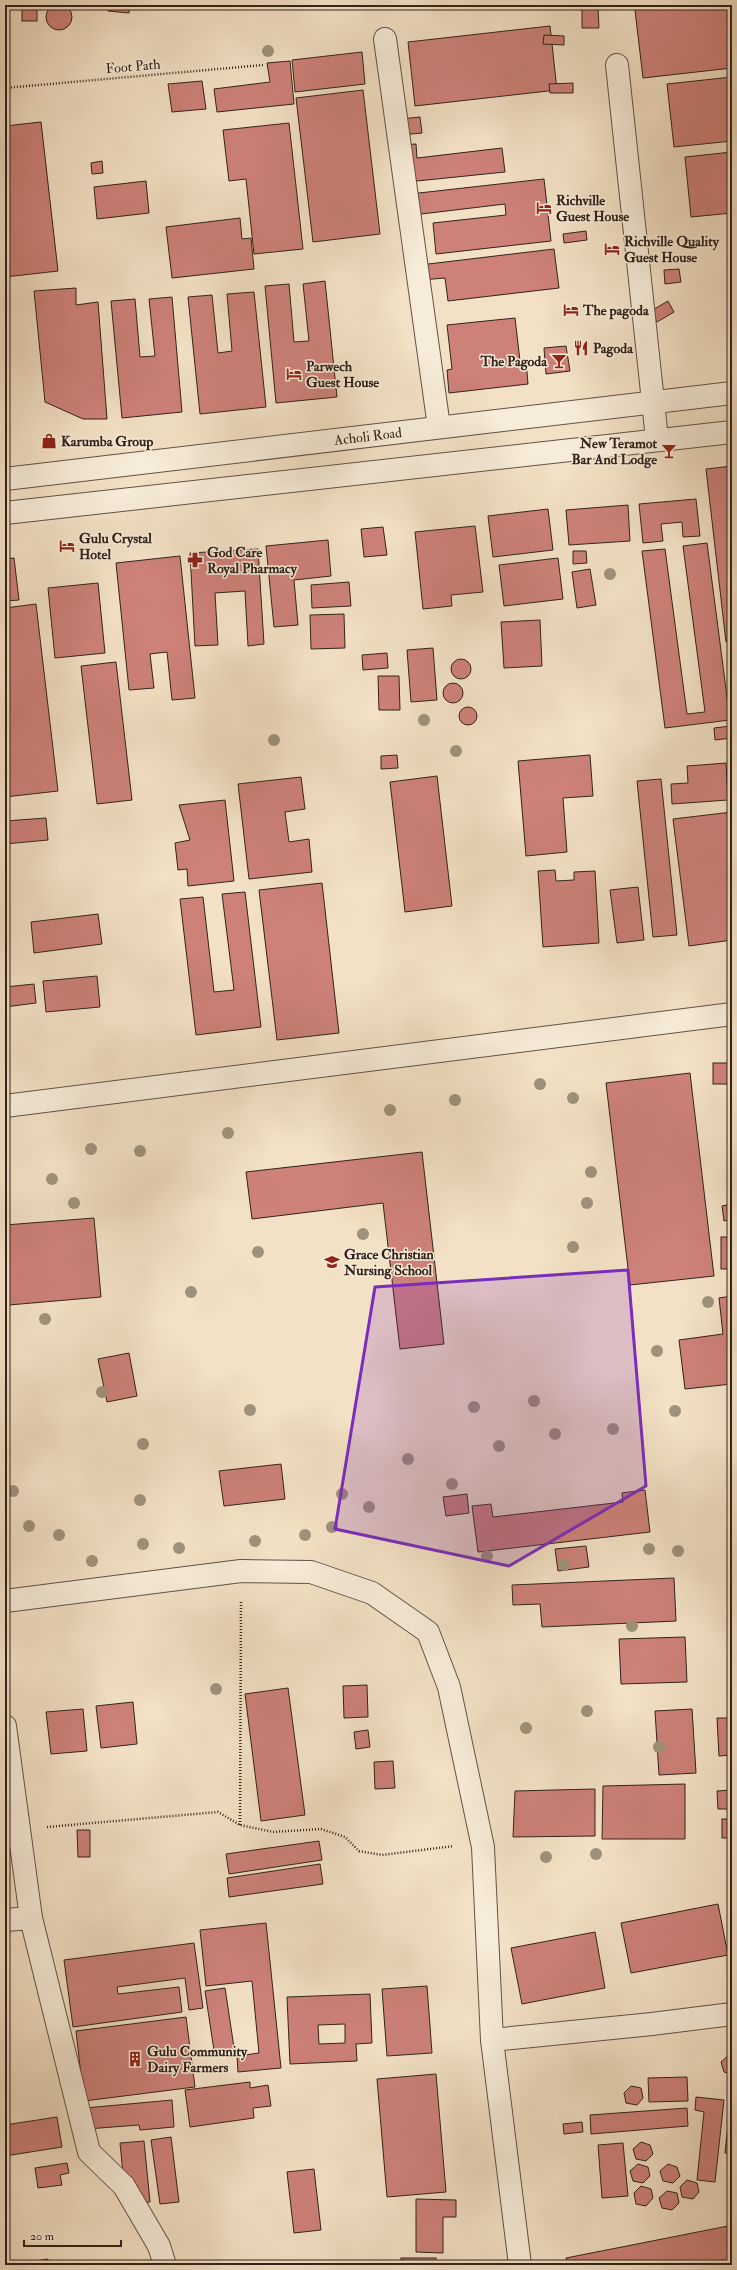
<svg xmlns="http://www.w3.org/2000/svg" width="737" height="2270" font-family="'IM FELL Double Pica',serif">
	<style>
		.building { fill: #cd8179; stroke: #32221b; fill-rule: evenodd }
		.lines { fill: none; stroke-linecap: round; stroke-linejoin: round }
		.minor-casing { stroke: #625246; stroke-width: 24 }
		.path { stroke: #32221b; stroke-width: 2.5; stroke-dasharray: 1 2; stroke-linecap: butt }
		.minor { stroke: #f7ecd9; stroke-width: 22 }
		.tree { fill: #9f927b }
		.marked { fill: #7b2cbf; fill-opacity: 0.2; stroke: #7b2cbf; stroke-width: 3; stroke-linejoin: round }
		.labels { text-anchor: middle; stroke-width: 3; stroke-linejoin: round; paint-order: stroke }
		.street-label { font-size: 14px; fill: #32221b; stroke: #f7ecd9 }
		.poi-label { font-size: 14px; font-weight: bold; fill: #32221b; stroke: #f7ecd9; text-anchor: start }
	</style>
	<rect width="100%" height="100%" fill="#f3e1c5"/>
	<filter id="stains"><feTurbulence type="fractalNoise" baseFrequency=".005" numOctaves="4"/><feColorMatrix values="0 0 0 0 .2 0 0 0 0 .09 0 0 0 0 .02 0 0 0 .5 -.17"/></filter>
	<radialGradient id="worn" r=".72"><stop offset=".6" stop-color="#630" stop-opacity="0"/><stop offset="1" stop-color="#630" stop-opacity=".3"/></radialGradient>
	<g class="building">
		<circle cx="59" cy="17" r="13"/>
		<polygon points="109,5 130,5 129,13 108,11"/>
		<polygon points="679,5 732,5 732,68 643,78 635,10"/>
		<rect x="22" y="6" width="15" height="15"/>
		<polygon points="582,8 598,8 599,28 582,28"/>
		<polygon points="550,26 557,90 415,106 408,42"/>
		<polygon points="544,35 564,36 564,45 543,44"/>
		<polygon points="362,52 365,84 295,92 292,60"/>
		<polygon points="290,61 294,104 217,112 214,89 270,82 267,63"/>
		<polygon points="732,77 732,141 674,147 667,84"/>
		<polygon points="202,81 206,109 172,112 168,84"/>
		<polygon points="573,83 573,93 550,93 549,84"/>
		<polygon points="363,90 380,234 313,242 296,98"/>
		<polygon points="420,117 422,133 401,135 399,119"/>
		<polygon points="41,122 58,271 5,277 5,126"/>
		<polygon points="289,123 303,249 254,254 246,179 229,181 223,130"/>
		<polygon points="416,144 417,158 502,148 505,172 407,182 403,145"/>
		<polygon points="732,152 732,213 691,217 685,157"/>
		<polygon points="102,161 103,173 92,174 91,163"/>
		<polygon points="544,179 551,241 436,254 433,223 506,215 505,204 413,215 410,194"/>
		<polygon points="146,181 149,213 97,219 94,187"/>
		<polygon points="240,218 242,239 251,238 254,269 172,278 166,227"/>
		<polygon points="586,231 587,240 564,243 563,234"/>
		<polygon points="554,249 559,288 448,301 445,278 421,280 420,265"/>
		<polygon points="679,269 681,282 665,284 664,270"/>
		<polygon points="325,281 337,397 276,403 265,286 289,284 294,342 309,341 303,284"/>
		<polygon points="76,288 76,305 98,302 107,419 83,419 45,402 34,291"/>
		<polygon points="254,292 266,407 200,414 188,297 212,295 218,353 232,351 227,294"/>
		<polygon points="172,297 182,412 122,418 111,301 135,299 140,357 155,356 149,299"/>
		<polygon points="668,301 674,312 657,322 651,311"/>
		<polygon points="515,318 520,361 526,361 528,384 449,393 447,370 452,369 447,325"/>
		<polygon points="566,346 570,371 546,374 544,348"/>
		<polygon points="732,466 732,641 726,642 706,469"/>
		<polygon points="696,499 700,536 683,537 682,522 661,524 663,541 643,543 639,504"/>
		<polygon points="628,505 630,541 569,545 566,510"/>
		<polygon points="548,509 553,550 493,557 488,516"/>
		<polygon points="475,526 483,592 451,595 452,606 423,609 415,532"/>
		<polygon points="383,527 387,555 364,557 361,529"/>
		<polygon points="328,540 331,576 294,580 298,625 274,627 266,546"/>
		<polygon points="707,543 730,720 665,728 642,551 665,549 687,714 705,712 683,546"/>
		<polygon points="258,549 264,644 248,646 245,591 215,593 218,645 195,646 190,553"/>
		<polygon points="573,551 586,551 587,563 573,564"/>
		<polygon points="180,556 195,698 172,700 167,652 150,654 154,688 129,690 116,563"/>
		<polygon points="14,558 19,600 5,601 5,559"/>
		<polygon points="558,558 563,599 504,606 499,565"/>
		<polygon points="590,569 596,605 577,608 572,572"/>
		<polygon points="349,582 351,606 312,608 311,585"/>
		<polygon points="98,583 105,653 55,658 48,588"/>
		<polygon points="36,604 58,791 5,797 5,608"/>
		<polygon points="344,614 345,648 311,649 310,615"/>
		<polygon points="540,620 542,666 504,668 501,622"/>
		<polygon points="433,648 437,700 411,702 407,650"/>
		<polygon points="387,653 388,668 363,670 362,655"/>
		<circle cx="461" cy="669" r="10"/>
		<polygon points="116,662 132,800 97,804 81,666"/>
		<polygon points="378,676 399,676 400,710 379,710"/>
		<circle cx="453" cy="693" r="10"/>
		<circle cx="468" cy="716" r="9"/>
		<polygon points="731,726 732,738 715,740 714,728"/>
		<polygon points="397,755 398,768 381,769 381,756"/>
		<polygon points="590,755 593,796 563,798 567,852 526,856 518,761"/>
		<polygon points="726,763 728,800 672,804 671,784 688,783 687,766"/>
		<polygon points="437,776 452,906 405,912 390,782"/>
		<polygon points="301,777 305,809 285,812 289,842 309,839 312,872 249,879 238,784"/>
		<polygon points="661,779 677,935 653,937 637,781"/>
		<polygon points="225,800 234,881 188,886 187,869 178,870 175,843 190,840 179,805"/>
		<polygon points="732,812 732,940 689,946 673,819"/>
		<polygon points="46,818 48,840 5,844 5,821"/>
		<polygon points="555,870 556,881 574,880 574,872 595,871 599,943 543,947 538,871"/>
		<polygon points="322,883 339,1033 277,1040 259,890"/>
		<polygon points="638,887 644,940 617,943 610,890"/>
		<polygon points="245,892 261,1027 196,1035 180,899 203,897 214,992 234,990 222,894"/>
		<polygon points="98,914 102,944 34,953 31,922"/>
		<polygon points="97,976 100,1007 46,1012 43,981"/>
		<polygon points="34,984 36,1003 5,1007 5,987"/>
		<rect x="713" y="1063" width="16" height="21"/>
		<polygon points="690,1073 714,1276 630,1285 606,1083"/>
		<polygon points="422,1152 444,1344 400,1349 383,1203 252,1219 246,1172"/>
		<polygon points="732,1204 732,1219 724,1221 722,1206"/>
		<polygon points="94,1218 101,1297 9,1305 5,1259 5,1225"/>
		<rect x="721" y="1237" width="11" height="32"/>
		<polygon points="732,1296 732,1384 685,1389 679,1340 723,1334 719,1298"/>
		<polygon points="129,1353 137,1396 107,1402 98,1359"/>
		<polygon points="281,1464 285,1499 224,1506 219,1471"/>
		<polygon points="645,1490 650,1532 478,1552 472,1506 491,1504 493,1517 623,1502 622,1493"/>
		<polygon points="467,1494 469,1513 446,1516 443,1497"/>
		<polygon points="586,1546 589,1567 558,1571 555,1549"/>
		<polygon points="674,1578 676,1621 542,1627 540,1604 513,1605 512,1585"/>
		<polygon points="685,1637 687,1682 621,1684 619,1639"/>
		<polygon points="367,1685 368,1717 344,1718 343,1686"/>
		<polygon points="288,1688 305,1815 261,1821 245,1694"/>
		<polygon points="133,1702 137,1744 101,1748 96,1706"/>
		<polygon points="83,1709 87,1751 51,1754 46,1712"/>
		<polygon points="692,1709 696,1773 659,1775 655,1711"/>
		<polygon points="717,1718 732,1718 732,1755 719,1756"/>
		<polygon points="368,1730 370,1747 356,1749 354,1732"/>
		<polygon points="393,1761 395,1788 375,1789 374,1762"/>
		<polygon points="685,1784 685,1839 602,1839 603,1786"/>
		<polygon points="595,1789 595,1836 513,1837 515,1791"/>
		<polygon points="732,1790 732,1809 718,1809 717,1791"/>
		<rect x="722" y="1819" width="10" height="19"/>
		<polygon points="77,1830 90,1830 90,1857 78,1857"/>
		<polygon points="319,1841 322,1860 229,1874 226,1854"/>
		<polygon points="320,1864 323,1884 229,1897 227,1878"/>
		<polygon points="718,1904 728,1955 631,1973 621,1923"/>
		<polygon points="266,1923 281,2068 238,2072 237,2056 259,2053 252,1981 206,1986 200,1930"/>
		<polygon points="595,1932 605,1988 522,2004 511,1948"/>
		<polygon points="194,1943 203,2008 189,2010 185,1978 117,1987 118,1994 179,1987 182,2012 73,2027 64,1960"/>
		<polygon points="427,1986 432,2053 387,2056 382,1989"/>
		<polygon points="225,1988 235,2054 215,2057 205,1991"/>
		<path d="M370,1994L372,2043L356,2044L357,2061L290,2064L287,1997ZM345,2024V2043L319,2044L318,2025Z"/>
		<polygon points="186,2017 195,2087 84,2101 76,2031"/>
		<polygon points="729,2055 732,2056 732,2074 724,2072 721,2062"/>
		<polygon points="436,2074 446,2192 387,2197 377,2079"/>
		<polygon points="687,2077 688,2101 649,2102 648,2078"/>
		<polygon points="250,2082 250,2088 268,2085 271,2106 253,2108 254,2118 190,2127 185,2090"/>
		<polygon points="631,2086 641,2088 643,2098 637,2105 626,2103 624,2093"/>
		<polygon points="731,2093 732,2093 732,2154 725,2153"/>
		<polygon points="696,2097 724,2100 715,2182 697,2180 704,2112 695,2110"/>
		<polygon points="172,2100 174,2127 140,2130 139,2125 87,2129 85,2108"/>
		<polygon points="687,2108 688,2126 591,2134 590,2115"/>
		<polygon points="57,2117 62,2147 5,2156 5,2125"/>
		<polygon points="582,2122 583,2132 564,2134 563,2124"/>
		<polygon points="171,2137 179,2202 160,2204 151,2140"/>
		<polygon points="144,2141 150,2202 126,2204 120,2143"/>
		<polygon points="641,2142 650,2145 653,2154 646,2161 636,2159 633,2149"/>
		<polygon points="623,2143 628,2196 602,2198 598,2145"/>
		<polygon points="67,2163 69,2173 60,2175 62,2185 38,2188 35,2168"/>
		<polygon points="638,2164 648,2167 650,2176 643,2183 633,2181 630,2171"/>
		<polygon points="668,2164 677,2167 680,2176 673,2183 663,2181 660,2171"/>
		<polygon points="314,2169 321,2230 294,2233 287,2172"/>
		<polygon points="687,2180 697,2183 699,2192 693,2199 682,2197 680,2187"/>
		<polygon points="641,2186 651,2189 653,2198 646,2206 636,2204 634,2193"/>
		<polygon points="667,2191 677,2193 679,2203 672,2210 662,2208 659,2198"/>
		<polygon points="416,2199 456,2200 456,2217 443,2217 443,2253 416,2252"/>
		<polygon points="728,2226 732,2245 732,2265 567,2265 566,2258"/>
		<rect x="401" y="2258" width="35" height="7"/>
		<polygon points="48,2259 48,2265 23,2265 23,2263"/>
		<polygon points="383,2261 384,2265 346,2265"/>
	</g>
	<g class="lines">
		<g class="minor-casing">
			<g id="minor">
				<polyline points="385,39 439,427"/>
				<polyline points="617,65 657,439"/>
				<polyline points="5,479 732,393"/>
				<polyline points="5,513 732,432"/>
				<polyline points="5,1106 732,1014"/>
				<polyline points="5,1601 241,1571 311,1572 372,1593 428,1632 449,1687 483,1847 492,2040 520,2265"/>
				<polyline points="5,1726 31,1918"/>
				<polyline points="5,1920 31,1918 89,2152 124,2186 159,2246 165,2265"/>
				<polyline points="492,2040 652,2024 732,2014"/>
			</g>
		</g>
		<g class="path">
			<polyline points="5,88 263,65"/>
			<polyline points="240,1825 241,1600"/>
			<polyline points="47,1827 218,1812 240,1825 273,1832 321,1829 345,1837 359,1851 382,1855 454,1846"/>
		</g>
		<use href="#minor" class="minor"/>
	</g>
	<g class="tree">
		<circle cx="268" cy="51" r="6"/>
		<circle cx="610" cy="574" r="6"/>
		<circle cx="424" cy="720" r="6"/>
		<circle cx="274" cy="740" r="6"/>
		<circle cx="456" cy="751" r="6"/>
		<circle cx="540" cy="1084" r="6"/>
		<circle cx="573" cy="1098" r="6"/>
		<circle cx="455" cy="1100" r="6"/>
		<circle cx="390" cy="1110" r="6"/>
		<circle cx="228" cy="1133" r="6"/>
		<circle cx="91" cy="1149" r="6"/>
		<circle cx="140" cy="1151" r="6"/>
		<circle cx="591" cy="1172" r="6"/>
		<circle cx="52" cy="1179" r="6"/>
		<circle cx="74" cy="1203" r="6"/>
		<circle cx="587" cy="1203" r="6"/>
		<circle cx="363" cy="1234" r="6"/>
		<circle cx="573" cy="1247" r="6"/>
		<circle cx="258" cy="1252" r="6"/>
		<circle cx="191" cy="1292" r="6"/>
		<circle cx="708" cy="1302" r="6"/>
		<circle cx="45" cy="1319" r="6"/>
		<circle cx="657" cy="1351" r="6"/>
		<circle cx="102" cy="1392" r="6"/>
		<circle cx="534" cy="1401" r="6"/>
		<circle cx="474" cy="1407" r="6"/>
		<circle cx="250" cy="1410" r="6"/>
		<circle cx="675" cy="1411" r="6"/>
		<circle cx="613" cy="1429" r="6"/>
		<circle cx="555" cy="1434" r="6"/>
		<circle cx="143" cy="1444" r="6"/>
		<circle cx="499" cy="1446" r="6"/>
		<circle cx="408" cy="1459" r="6"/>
		<circle cx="452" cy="1484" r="6"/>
		<circle cx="13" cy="1491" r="6"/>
		<circle cx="342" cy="1494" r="6"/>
		<circle cx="140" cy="1500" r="6"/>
		<circle cx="369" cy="1507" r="6"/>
		<circle cx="29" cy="1526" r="6"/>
		<circle cx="332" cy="1527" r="6"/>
		<circle cx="59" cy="1535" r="6"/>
		<circle cx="305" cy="1535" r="6"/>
		<circle cx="255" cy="1541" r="6"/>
		<circle cx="143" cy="1544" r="6"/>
		<circle cx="179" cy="1548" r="6"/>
		<circle cx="649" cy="1549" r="6"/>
		<circle cx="678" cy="1551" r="6"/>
		<circle cx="487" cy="1556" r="6"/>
		<circle cx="92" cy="1561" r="6"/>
		<circle cx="564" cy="1565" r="6"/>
		<circle cx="632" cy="1626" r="6"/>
		<circle cx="216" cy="1689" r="6"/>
		<circle cx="587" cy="1711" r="6"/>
		<circle cx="526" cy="1728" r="6"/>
		<circle cx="659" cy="1747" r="6"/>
		<circle cx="596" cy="1854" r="6"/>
		<circle cx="546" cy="1857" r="6"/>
	</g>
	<path class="marked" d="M628,1270L646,1486L509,1566L335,1529L375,1287Z"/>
	<defs>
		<g id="hotel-bare" transform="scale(1.2)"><path d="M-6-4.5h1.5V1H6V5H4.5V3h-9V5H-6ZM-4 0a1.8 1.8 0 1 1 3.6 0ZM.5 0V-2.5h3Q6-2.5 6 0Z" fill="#8f2418" stroke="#f7ecd9" stroke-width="2.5" paint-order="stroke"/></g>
		<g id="restaurant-bare" transform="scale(1.2)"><path d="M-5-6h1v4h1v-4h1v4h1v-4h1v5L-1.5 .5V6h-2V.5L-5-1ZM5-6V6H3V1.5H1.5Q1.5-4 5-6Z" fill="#8f2418" stroke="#f7ecd9" stroke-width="2.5" paint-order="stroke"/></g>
		<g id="bar-bare" transform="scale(1.2)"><path d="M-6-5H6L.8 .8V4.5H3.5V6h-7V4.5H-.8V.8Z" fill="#8f2418" stroke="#f7ecd9" stroke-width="2.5" paint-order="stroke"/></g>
		<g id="shop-bare" transform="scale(1.2)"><path d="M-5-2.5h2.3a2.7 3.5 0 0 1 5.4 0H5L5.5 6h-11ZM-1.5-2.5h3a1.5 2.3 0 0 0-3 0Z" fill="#8f2418" stroke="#f7ecd9" stroke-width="2.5" paint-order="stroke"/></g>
		<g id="pharmacy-bare" transform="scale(1.2)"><path d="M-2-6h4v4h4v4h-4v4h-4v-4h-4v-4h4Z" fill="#8f2418" stroke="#f7ecd9" stroke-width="2.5" paint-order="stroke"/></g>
		<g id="school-bare" transform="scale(1.2)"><path d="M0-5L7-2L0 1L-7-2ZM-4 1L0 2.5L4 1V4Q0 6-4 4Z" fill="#8f2418" stroke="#f7ecd9" stroke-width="2.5" paint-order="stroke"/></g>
		<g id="building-bare" transform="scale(1.2)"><path d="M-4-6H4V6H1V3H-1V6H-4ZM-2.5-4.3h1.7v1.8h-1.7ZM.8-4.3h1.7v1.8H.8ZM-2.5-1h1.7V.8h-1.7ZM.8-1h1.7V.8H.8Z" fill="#8f2418" stroke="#f7ecd9" stroke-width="2.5" paint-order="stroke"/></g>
	</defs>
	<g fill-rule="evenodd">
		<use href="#hotel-bare" x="544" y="208"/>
		<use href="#hotel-bare" x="612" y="249"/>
		<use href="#hotel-bare" x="571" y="310"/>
		<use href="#restaurant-bare" x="581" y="348"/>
		<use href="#bar-bare" x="559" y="361"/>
		<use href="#hotel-bare" x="294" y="374"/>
		<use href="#shop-bare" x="49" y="441"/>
		<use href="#bar-bare" x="669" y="451"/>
		<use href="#hotel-bare" x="67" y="546"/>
		<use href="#pharmacy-bare" x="195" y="560"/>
		<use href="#school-bare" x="332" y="1262"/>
		<use href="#building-bare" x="135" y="2059"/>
	</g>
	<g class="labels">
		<g class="street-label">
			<text transform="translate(133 66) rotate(-5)" y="5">Foot Path</text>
			<text transform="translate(368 436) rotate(-7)" y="5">Acholi Road</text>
		</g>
		<g class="poi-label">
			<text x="556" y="205">Richville<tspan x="556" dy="16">Guest House</tspan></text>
			<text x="624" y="246">Richville Quality<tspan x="624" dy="16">Guest House</tspan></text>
			<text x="583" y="315">The pagoda</text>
			<text x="593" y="353">Pagoda</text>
			<text x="547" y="366" text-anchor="end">The Pagoda</text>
			<text x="306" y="371">Parwech<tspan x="306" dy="16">Guest House</tspan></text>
			<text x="61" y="446">Karumba Group</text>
			<text x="657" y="448" text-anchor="end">New Teramot<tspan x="657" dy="16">Bar And Lodge</tspan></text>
			<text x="79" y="543">Gulu Crystal<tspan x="79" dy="16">Hotel</tspan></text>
			<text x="207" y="557">God Care<tspan x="207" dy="16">Royal Pharmacy</tspan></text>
			<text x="344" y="1259">Grace Christian<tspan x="344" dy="16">Nursing School</tspan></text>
			<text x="147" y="2056">Gulu Community<tspan x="147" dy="16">Dairy Farmers</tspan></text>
		</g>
	</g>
	<rect width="737" height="2270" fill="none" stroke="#f3e1c5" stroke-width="20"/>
	<rect x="6" y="6" width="725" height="2258" fill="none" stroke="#32221b" stroke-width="2"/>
	<rect x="10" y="10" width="717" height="2250" fill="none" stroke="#32221b"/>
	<path d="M24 2240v6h97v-6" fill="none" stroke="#32221b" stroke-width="2"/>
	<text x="30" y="2240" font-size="12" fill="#32221b" stroke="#f7ecd9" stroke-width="3" paint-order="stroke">20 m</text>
	<rect width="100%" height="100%" filter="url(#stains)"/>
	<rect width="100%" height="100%" fill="url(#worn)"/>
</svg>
